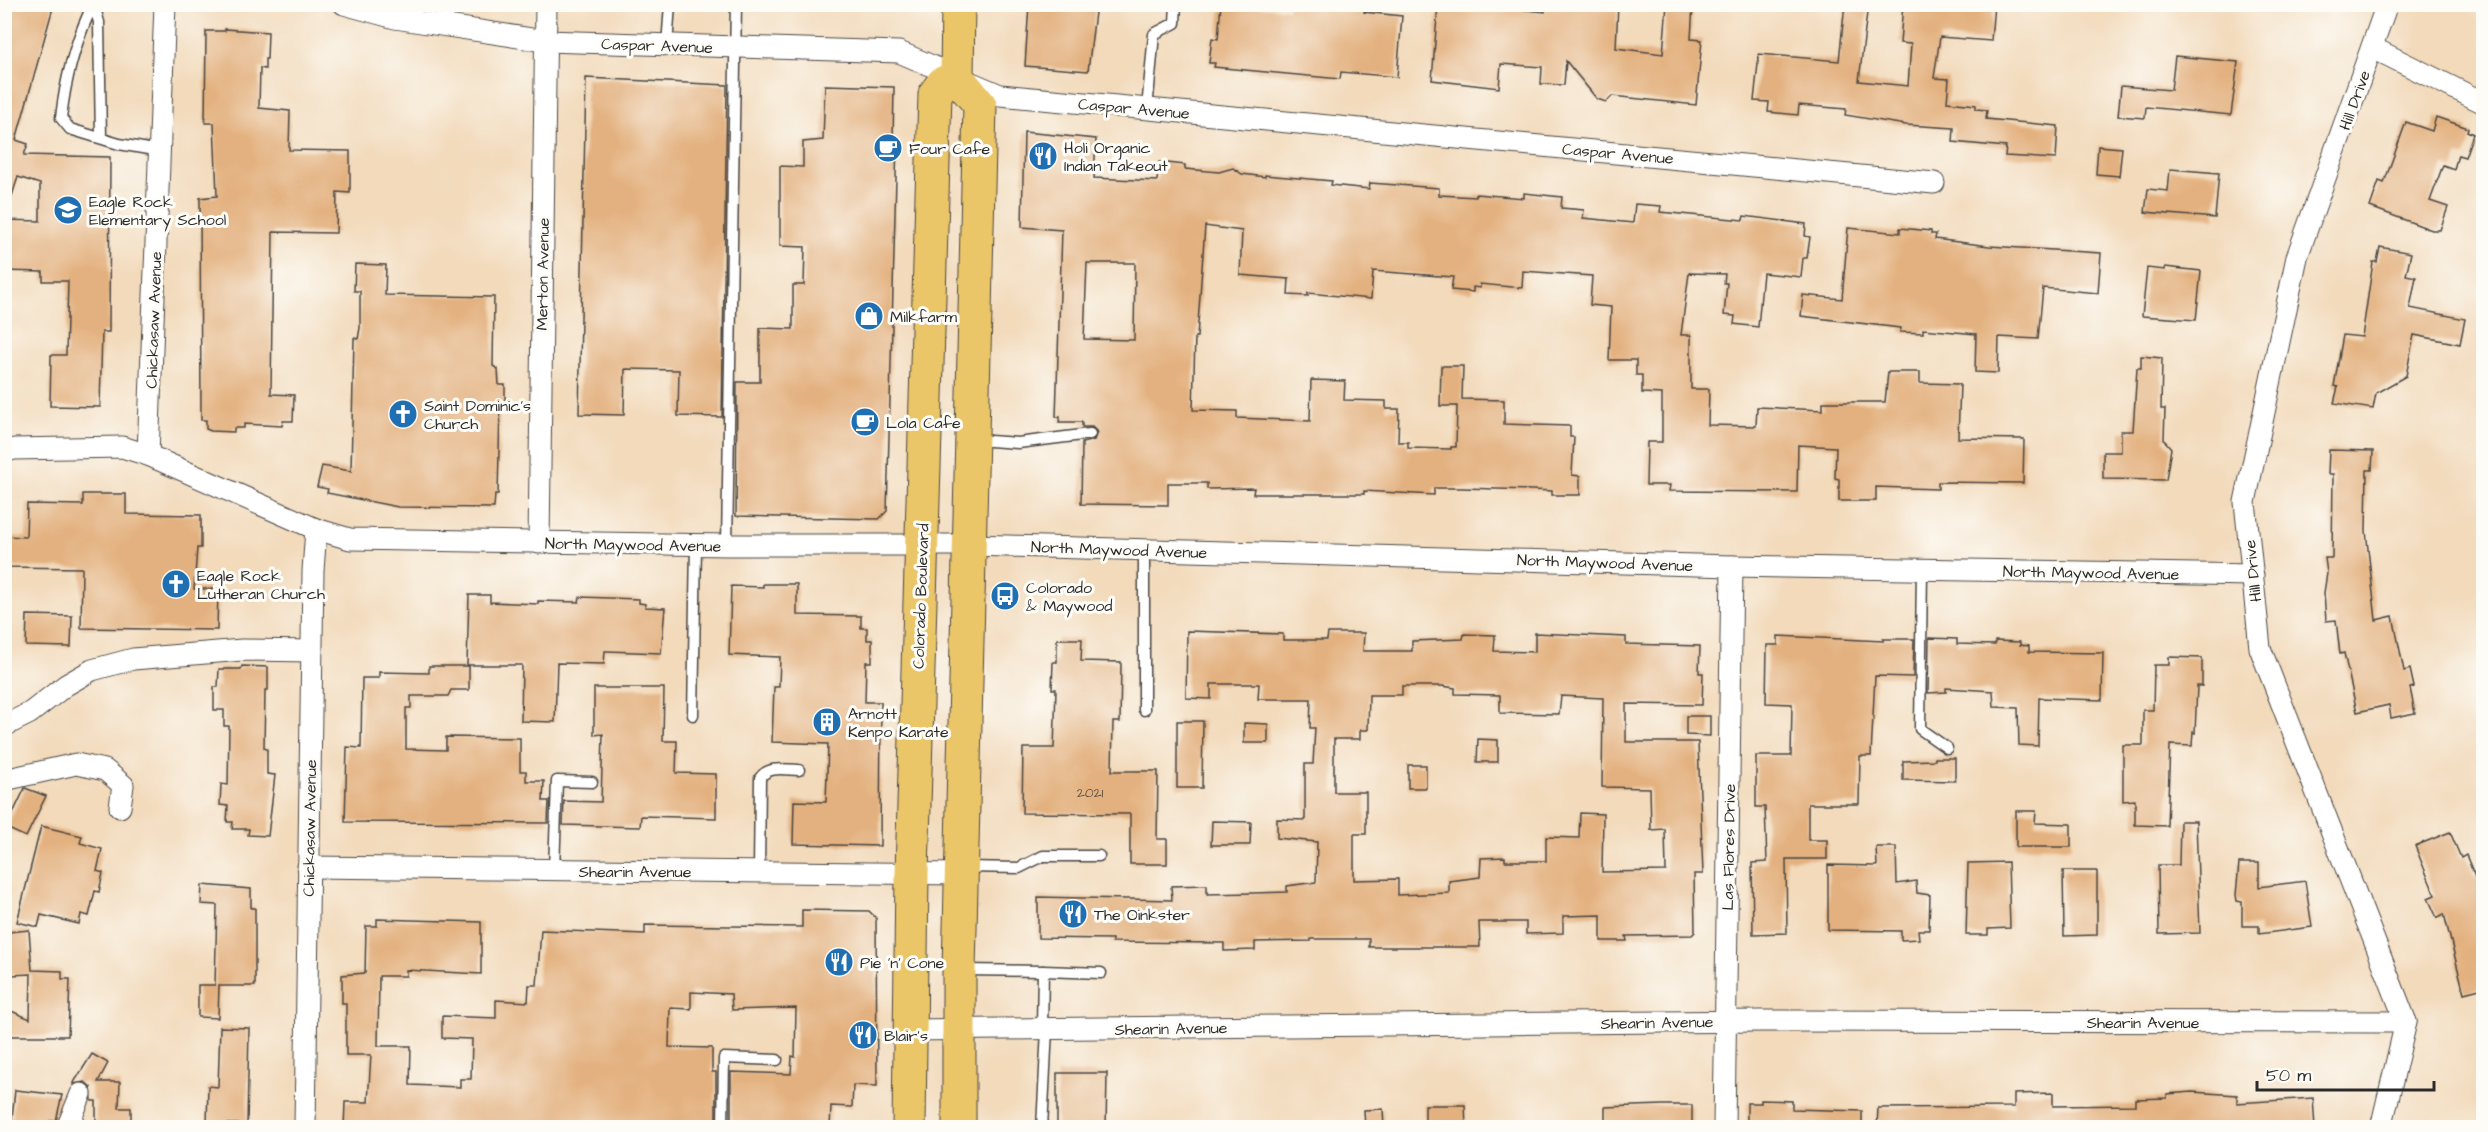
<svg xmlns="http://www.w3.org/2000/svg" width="2488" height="1132" font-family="'Architects Daughter',sans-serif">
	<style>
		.building { fill: #e3b17f; fill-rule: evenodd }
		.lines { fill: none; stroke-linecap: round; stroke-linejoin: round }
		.lane-casing { stroke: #494541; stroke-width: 13 }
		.street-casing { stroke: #494541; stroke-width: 23 }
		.primary-casing { stroke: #494541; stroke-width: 35 }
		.lane { stroke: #fff; stroke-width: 10 }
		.street { stroke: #fff; stroke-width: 21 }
		.primary { stroke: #ebc669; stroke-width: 33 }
		.labels { text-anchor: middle; stroke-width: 6; stroke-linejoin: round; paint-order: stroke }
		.number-label { font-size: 14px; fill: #594c40 }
		.street-label { font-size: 16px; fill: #2b2b2b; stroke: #fdfcf7 }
		.poi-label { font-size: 16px; fill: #2b2b2b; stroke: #fdfcf7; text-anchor: start }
	</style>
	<rect width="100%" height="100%" fill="#fdfcf7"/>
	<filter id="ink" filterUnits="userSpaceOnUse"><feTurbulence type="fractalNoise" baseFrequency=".0167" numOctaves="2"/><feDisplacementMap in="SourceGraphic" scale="12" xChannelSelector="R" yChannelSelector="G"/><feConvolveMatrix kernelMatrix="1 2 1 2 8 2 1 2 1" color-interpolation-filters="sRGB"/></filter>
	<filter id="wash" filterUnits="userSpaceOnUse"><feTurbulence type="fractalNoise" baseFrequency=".008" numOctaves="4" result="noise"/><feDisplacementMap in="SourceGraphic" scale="24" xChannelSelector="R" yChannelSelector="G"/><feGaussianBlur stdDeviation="1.35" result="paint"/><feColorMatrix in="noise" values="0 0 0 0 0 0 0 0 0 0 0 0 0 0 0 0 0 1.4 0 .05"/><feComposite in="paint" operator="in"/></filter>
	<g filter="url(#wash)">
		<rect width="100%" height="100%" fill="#f2dabb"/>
		<g id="blocks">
			<g class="building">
				<polygon points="4,4 54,4 16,140 28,144 24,155 110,157 109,332 102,332 100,407 50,406 51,355 66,355 68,281 43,281 43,272 4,271 4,220 40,221 40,184 18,177 9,205 4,204"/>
				<polygon points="1029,4 1096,4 1088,71 1025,66"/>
				<polygon points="1221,4 1289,9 1289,4 1365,4 1364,12 1402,16 1397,77 1341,72 1340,79 1214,67 1215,63 1209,63 1212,38 1218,39"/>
				<polygon points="1438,4 1471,4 1545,12 1545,4 1618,4 1616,48 1663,54 1667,4 1693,4 1691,39 1702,40 1696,105 1612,96 1606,102 1597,99 1566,61 1564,85 1541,84 1542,67 1501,64 1499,88 1432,80"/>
				<polygon points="1845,4 1868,4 1859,81 1908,86 1911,44 1900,43 1903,4 1994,4 1991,41 1940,37 1934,78 1949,79 1947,102 1976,105 1976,109 1987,110 1986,119 2058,126 2056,159 2005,156 2006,147 1953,142 1954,128 1906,125 1845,115 1846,109 1799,105 1798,115 1768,112 1769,102 1754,101 1759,54 1839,61"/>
				<polygon points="225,29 268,32 267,59 265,59 265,69 260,68 259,108 290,111 289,150 350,151 350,193 337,192 336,233 273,232 271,394 294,395 293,421 283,421 282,426 244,424 244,428 234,428 234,432 211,431 206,429 206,420 201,420 200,198 217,196 214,123 205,123 206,31 225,31"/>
				<polygon points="2175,56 2238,62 2231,115 2146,107 2145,118 2118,116 2121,86 2171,90"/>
				<polygon points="586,78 727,85 722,417 678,416 679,370 625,369 624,415 579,414"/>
				<polygon points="825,85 894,87 893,142 897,141 887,511 879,519 736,516 737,382 760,382 760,328 793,329 793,285 804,285 805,247 780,246 780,166 803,167 803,142 823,140"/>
				<polygon points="2436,117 2468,128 2467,131 2473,134 2465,157 2458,155 2454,169 2443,165 2430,201 2448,207 2440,230 2432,230 2370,207 2379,181 2384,183 2406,122 2432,131"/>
				<path d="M1024,132L1096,139L1094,178L1157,181L1159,162L1185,165V169L1219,172L1233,168L1242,174L1265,177V175L1332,181L1331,185L1369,189L1370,183L1439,188V195L1476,197V194L1524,198V193L1562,197L1561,208L1584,210L1583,218L1633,223L1635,204L1661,206L1660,212L1743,220L1744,216L1806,224L1805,236L1810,237L1807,258H1803L1801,277L1763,273L1758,327L1734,324L1735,316L1724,315L1727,283H1724L1725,274L1689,273L1681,335H1691V389H1709L1708,425L1756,426L1757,407L1823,410V402H1885L1888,372H1920V383L1960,384L1958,438L2024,439L2023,483L1938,482V489L1876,487V501H1839V479L1835,478L1836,447L1798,445L1797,492L1669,491L1670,485H1646L1647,442H1662V394L1642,393V375H1636V360H1609L1611,307L1590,305L1592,276L1523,271L1522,288L1480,284V288L1473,287V292L1451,290L1453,277L1373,271L1371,299L1308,293V296L1288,295L1289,279L1240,275L1242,231L1205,226L1197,337H1195L1193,410L1237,411V418L1310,421L1311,380L1345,381L1344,400L1386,401V409H1399L1398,442H1408V448L1451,449V447H1456L1457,406H1440L1441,366H1463L1462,399L1504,400V424L1570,426V437H1574L1572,475L1580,476V495H1552V491L1532,490L1462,488H1434V495L1364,491V494H1253L1254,488L1207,489V483H1168V505L1081,504L1082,443L1094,440L1097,432L1092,427H1082V422H1059L1060,417H1056L1062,230L1022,227ZM1087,263H1135L1134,340L1084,339Z"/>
				<polygon points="2098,146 2122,148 2119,176 2096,174"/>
				<polygon points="2170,169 2219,173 2215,218 2145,212 2148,189 2168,191"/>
				<polygon points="1848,228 1900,233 1900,228 1931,231 1931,234 1936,234 1935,239 1989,246 2101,253 2098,293 2043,288 2038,339 1999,337 1998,373 1975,372 1976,334 1923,329 1923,333 1900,332 1900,328 1801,316 1803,295 1842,299"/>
				<polygon points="2380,247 2411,253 2406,275 2416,277 2410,308 2465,319 2460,344 2414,335 2406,376 2376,393 2373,409 2334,403 2338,387 2334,386 2343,335 2362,337 2373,262 2377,262"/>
				<polygon points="355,264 386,265 385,295 494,297 493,366 498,369 499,385 505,385 505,407 500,407 498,494 495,494 494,508 398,507 327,493 328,489 317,487 322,466 351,471 354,338 358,339 360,328 360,291 354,291"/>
				<polygon points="2165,267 2201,271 2196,320 2142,316 2147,268 2165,270"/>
				<polygon points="2141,356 2162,358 2161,409 2165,409 2164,440 2171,448 2166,480 2103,479 2103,452 2121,452 2121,431 2133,431 2137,368 2141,368"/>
				<polygon points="2329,450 2373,451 2372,470 2367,470 2366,531 2376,620 2393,616 2404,671 2410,669 2414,687 2410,688 2415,713 2391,718 2389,705 2357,712 2344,653 2340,654 2336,620 2326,621 2324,593 2327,573 2325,558 2332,558 2333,474 2328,474"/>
				<polygon points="83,494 126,494 126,514 201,515 201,548 197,548 194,589 218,589 217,630 81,628 82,568 4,567 4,536 26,537 27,504 83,505"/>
				<polygon points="763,584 797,584 797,615 861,616 861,628 867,628 867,640 872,640 872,662 866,662 865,702 881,702 880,846 793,844 794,801 826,802 828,744 772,742 774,687 779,687 780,657 729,655 731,586 763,587"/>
				<polygon points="469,595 490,595 490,602 538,604 538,601 579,602 580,597 639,599 639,603 645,604 645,607 665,608 661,653 607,651 605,651 604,664 557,663 555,722 521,721 522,665 467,665"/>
				<polygon points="27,615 72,616 71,647 26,646"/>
				<path d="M1187,631L1283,634V640H1327L1328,633H1364L1363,651H1412V641L1463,639L1464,634L1495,635L1494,651L1535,652V633L1626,637V644L1700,646L1699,673H1703L1702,705L1626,704V742H1698L1703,874H1694L1695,932L1692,935L1626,936L1627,941H1601V915L1563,916V933L1526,934V922H1479L1480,947H1369V939H1311V941L1255,942V950L1224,951V943L1112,942V939L1038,938V897L1172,900L1171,886L1207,885V894L1253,893L1287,892V886L1316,882L1317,842L1277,838V819L1305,820V764H1313L1315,728H1310L1311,699H1258L1259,684H1211V699L1186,698ZM1402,686H1442L1455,688V694L1500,695V713L1559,714L1561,696L1603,698L1602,787L1650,788L1651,830L1665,829L1666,871L1602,872L1603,814L1580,813L1579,838L1546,837V861H1505V857L1481,858L1480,877L1449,881V893L1398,895V879L1354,880V834H1366V792H1334V739H1360V730H1368L1369,695H1402Z"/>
				<polygon points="1778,636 1883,641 1883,639 1914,639 1913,677 1875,676 1871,756 1860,756 1859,804 1808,804 1808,840 1827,840 1827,859 1786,859 1787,933 1753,934 1752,863 1767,862 1765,807 1756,807 1756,756 1791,756 1792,704 1766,703 1767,645 1778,645"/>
				<polygon points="1929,638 1957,639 1957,644 1995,645 1995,641 2020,642 2020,645 2029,646 2029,652 2103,653 2102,700 2039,698 2038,746 2019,745 2018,708 1994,707 1993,691 1946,688 1946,692 1928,693"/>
				<polygon points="1057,639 1082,639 1081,661 1121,662 1120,722 1113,722 1112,771 1158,771 1157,839 1167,839 1167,864 1130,864 1130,814 1022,813 1023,748 1054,748 1056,689 1052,689 1053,662 1057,662"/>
				<polygon points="2169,657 2202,658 2202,686 2197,686 2195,733 2193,732 2192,746 2170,745 2167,826 2135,825 2135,800 2123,801 2123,745 2143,745 2143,710 2153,710 2154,665 2169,665"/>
				<polygon points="242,666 268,667 268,690 265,690 264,748 267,749 267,774 275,775 268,836 248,835 249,829 232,829 233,822 227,822 228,806 220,805 221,784 228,785 229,726 224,726 224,710 214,710 214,687 218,687 219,669 241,669"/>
				<polygon points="429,666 469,666 469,690 451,690 448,696 411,696 411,708 406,708 406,749 446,750 446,737 520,738 520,771 526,771 526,781 544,781 543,801 549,801 548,823 345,822 347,747 361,748 362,678 379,678 379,672 429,673"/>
				<polygon points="594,688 664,688 663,741 677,741 676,773 716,774 716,818 641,816 640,827 563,825 564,801 601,802 603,734 594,735"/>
				<polygon points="1686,716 1710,716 1710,736 1686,735"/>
				<polygon points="1177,721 1203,721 1202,788 1177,788"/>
				<polygon points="1244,723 1268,724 1268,743 1244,743"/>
				<polygon points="1478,739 1498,740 1498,762 1477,762"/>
				<polygon points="1935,758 1955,758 1955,781 1903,780 1903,761 1935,760"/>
				<rect x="1408" y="765" width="18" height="23"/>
				<polygon points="25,788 46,796 26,837 6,828"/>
				<polygon points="2016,811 2036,811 2035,823 2071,824 2071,847 2016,847"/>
				<polygon points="1212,821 1251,822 1250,845 1211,845"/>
				<polygon points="2180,821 2196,821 2200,933 2159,934 2158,865 2179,865"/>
				<polygon points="41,826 82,836 80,843 102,849 97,871 103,873 99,892 95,891 89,916 81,914 79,924 41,915 38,927 17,922"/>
				<polygon points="2450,832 2461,858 2466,855 2475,877 2484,874 2484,988 2464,993 2444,914 2437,918 2428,898 2435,895 2415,846"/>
				<polygon points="1876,847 1896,847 1897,884 1916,881 1917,893 1930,895 1929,930 1918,930 1919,939 1901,940 1901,931 1828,930 1828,865 1877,866"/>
				<polygon points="2008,862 2010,928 1988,929 1988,935 1966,935 1968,863"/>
				<polygon points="2239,863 2259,863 2259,887 2305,881 2312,927 2259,934 2259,926 2242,926 2242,902 2237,901 2236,895"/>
				<polygon points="2063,871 2097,871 2097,935 2064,936"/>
				<polygon points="202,885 251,889 251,908 255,908 255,986 219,986 218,1018 198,1017 198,985 215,985 217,905 201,904"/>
				<polygon points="802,910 869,911 876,918 877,1086 853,1085 852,1107 831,1106 830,1128 731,1128 731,1072 791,1074 792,1056 795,1057 796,1008 732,1010 731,994 691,992 691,1009 670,1008 669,1047 712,1048 712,1072 716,1072 716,1128 344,1128 345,1102 368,1102 371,1055 346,1055 346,1003 342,1003 342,975 365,973 366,926 377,926 377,919 481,922 481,974 406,970 406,976 379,976 378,1046 411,1046 410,1085 460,1087 460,1079 471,1079 472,1039 442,1038 442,1016 496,1018 496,1000 528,1002 529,985 537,985 541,930 645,934 645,925 802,927"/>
				<polygon points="29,930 32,970 62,971 62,979 70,979 68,1036 4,1036 4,1008 30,1019 31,974 11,975 8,932"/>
				<polygon points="220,1027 249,1028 247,1124 207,1124 208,1086 218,1087"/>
				<polygon points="92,1054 108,1063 98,1082 120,1082 119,1108 131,1108 131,1128 96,1128 96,1101 92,1101 91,1087 85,1082 73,1084"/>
				<polygon points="1057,1073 1107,1073 1106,1128 1057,1128"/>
				<polygon points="15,1090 62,1095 56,1121 50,1121 49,1128 11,1128"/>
				<polygon points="2192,1092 2237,1095 2237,1103 2313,1098 2315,1128 1877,1128 1878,1108 2014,1107 2014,1094 2053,1093 2053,1106 2135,1105 2135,1099 2167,1098 2167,1094"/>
				<polygon points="1761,1100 1792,1101 1792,1109 1862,1111 1862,1128 1747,1128 1747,1103 1761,1103"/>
				<polygon points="1425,1105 1465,1105 1466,1128 1425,1128"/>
				<polygon points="1663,1105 1692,1105 1692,1128 1605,1128 1605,1107"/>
				<polygon points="1383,1109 1384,1128 1365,1128 1364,1110"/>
			</g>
		</g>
	</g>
	<g filter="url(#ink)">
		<use href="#blocks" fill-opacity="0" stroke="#494541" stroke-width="1.5"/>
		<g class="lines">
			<g class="lane-casing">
				<g id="lane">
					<polyline points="446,26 450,4"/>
					<polyline points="667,46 670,4"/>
					<polyline points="1147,109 1154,34 1175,23 1176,4"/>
					<path d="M101,138L99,22L96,12L89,13C74,46 65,82 61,118L70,129L119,144L160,151"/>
					<polyline points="976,440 1018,443 1090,434"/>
					<polyline points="727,545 736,4"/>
					<polyline points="1922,569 1920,729 1947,748"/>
					<polyline points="1144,710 1144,550"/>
					<polyline points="693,715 696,545"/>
					<polyline points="965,867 1019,868 1043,856 1099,856"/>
					<polyline points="554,871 557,781 592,782"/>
					<path d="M759,872L760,778C769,765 785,770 799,770"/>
					<polyline points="962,970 1043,971"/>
					<polyline points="1042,1029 1043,971 1101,973"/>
					<polyline points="723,1128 724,1058 777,1060"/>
					<polyline points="1042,1128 1047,1029"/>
				</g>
			</g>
			<g class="street-casing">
				<g id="street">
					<polyline points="344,4 395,18 545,41 899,52 1000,95 1934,183"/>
					<polyline points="2373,48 2484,103"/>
					<polyline points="4,452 14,449 122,447 148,455 316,529 350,539 727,545 971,545 1732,566 2253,575"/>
					<polyline points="148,455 165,4"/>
					<polyline points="539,543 546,4"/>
					<polyline points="4,726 30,713 66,685 92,670 133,659 242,650 312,651"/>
					<polyline points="4,780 76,764 105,770 123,785 120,807"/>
					<polyline points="308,867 962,874"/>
					<polyline points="909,1030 1760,1021 2406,1022"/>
					<polyline points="67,1128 81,1094"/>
					<polyline points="305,1128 313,571 316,529"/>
					<polyline points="1724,1128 1732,566"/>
					<polyline points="2381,1128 2406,1022 2260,648 2245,502 2297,257 2387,4"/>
				</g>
			</g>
			<g class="primary-casing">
				<g id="primary">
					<polyline points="958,4 957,77 980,105 959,970 959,1128"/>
					<polyline points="909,1128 912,873 935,94 943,83 957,77"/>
				</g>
			</g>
			<use href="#lane" class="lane"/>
			<use href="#street" class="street"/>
			<use href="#primary" class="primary"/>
		</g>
	</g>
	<defs>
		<g id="cafe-disc" transform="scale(1.5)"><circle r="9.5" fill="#1f6fb2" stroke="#fdfcf7"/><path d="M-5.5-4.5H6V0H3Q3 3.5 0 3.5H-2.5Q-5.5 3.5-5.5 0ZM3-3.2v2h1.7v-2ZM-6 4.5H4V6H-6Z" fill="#fff"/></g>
		<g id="restaurant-disc" transform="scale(1.5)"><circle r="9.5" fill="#1f6fb2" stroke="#fdfcf7"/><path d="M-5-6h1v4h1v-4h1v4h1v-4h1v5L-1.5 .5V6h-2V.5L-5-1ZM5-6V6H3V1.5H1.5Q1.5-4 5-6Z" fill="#fff"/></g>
		<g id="school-disc" transform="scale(1.5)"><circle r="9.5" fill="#1f6fb2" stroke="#fdfcf7"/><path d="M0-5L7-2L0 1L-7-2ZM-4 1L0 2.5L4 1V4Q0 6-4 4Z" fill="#fff"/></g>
		<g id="shop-disc" transform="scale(1.5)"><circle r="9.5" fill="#1f6fb2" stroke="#fdfcf7"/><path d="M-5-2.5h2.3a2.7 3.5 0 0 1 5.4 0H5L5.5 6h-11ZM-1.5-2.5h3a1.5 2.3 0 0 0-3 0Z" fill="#fff"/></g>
		<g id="church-disc" transform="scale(1.5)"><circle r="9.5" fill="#1f6fb2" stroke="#fdfcf7"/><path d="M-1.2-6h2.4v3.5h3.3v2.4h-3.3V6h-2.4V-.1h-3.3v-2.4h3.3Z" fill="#fff"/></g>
		<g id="bus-disc" transform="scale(1.5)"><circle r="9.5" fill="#1f6fb2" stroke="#fdfcf7"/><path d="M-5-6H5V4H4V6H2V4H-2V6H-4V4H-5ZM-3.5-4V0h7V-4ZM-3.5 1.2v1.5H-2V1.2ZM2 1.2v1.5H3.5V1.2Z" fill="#fff"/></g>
		<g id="building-disc" transform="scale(1.5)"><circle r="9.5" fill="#1f6fb2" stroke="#fdfcf7"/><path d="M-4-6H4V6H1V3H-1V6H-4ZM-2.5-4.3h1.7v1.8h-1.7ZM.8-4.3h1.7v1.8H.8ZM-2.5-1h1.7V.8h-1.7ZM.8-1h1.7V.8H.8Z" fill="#fff"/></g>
	</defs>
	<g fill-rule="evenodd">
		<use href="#cafe-disc" x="888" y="148"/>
		<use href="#restaurant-disc" x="1043" y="156"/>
		<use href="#school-disc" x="68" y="210"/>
		<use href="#shop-disc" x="869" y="316"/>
		<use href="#church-disc" x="403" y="414"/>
		<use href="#cafe-disc" x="865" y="422"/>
		<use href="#church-disc" x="176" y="584"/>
		<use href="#bus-disc" x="1005" y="596"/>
		<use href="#building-disc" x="827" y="722"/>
		<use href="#restaurant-disc" x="1073" y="914"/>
		<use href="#restaurant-disc" x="839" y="962"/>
		<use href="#restaurant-disc" x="863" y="1035"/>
	</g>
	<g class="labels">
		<g class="number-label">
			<text x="1090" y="797">2021</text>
		</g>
		<g class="street-label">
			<text transform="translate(657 45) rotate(2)" y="6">Caspar Avenue</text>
			<text transform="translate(2354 100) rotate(-70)" y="6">Hill Drive</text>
			<text transform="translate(1134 108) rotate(5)" y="6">Caspar Avenue</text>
			<text transform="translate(1618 153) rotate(5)" y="6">Caspar Avenue</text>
			<text transform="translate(542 274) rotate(-89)" y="6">Merton Avenue</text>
			<text transform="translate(153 320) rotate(-88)" y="6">Chickasaw Avenue</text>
			<text transform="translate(633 544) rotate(1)" y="6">North Maywood Avenue</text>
			<text transform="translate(1119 549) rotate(2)" y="6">North Maywood Avenue</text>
			<text transform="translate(1605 562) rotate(2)" y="6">North Maywood Avenue</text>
			<text transform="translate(2252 571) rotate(-96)" y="6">Hill Drive</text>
			<text transform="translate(2091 572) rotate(1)" y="6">North Maywood Avenue</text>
			<text transform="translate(920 596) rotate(-88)" y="6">Colorado Boulevard</text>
			<text transform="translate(309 828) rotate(-89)" y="6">Chickasaw Avenue</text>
			<text transform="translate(1728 847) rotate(-89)" y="6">Las Flores Drive</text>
			<text x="635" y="877">Shearin Avenue</text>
			<text transform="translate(1657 1022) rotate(-1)" y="6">Shearin Avenue</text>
			<text x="2143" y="1028">Shearin Avenue</text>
			<text transform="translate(1171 1028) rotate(-1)" y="6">Shearin Avenue</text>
		</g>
		<g class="poi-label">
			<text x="1064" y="153">Holi Organic<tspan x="1064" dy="18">Indian Takeout</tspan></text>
			<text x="909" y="154">Four Cafe</text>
			<text x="89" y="207">Eagle Rock<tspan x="89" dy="18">Elementary School</tspan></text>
			<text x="890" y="322">Milkfarm</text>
			<text x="424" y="411">Saint Dominic's<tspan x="424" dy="18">Church</tspan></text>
			<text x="886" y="428">Lola Cafe</text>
			<text x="197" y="581">Eagle Rock<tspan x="197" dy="18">Lutheran Church</tspan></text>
			<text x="1026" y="593">Colorado<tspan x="1026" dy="18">&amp; Maywood</tspan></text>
			<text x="848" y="719">Arnott<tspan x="848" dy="18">Kenpo Karate</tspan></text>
			<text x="1094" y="920">The Oinkster</text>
			<text x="860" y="968">Pie 'n' Cone</text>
			<text x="884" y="1041">Blair's</text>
		</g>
	</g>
	<rect width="2488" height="1132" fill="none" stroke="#fdfcf7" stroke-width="24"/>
	<path d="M2257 1081v9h177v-9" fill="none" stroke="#2b2b2b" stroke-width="3"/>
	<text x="2266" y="1081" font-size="18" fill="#2b2b2b" stroke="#fdfcf7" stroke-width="4.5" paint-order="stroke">50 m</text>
</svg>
